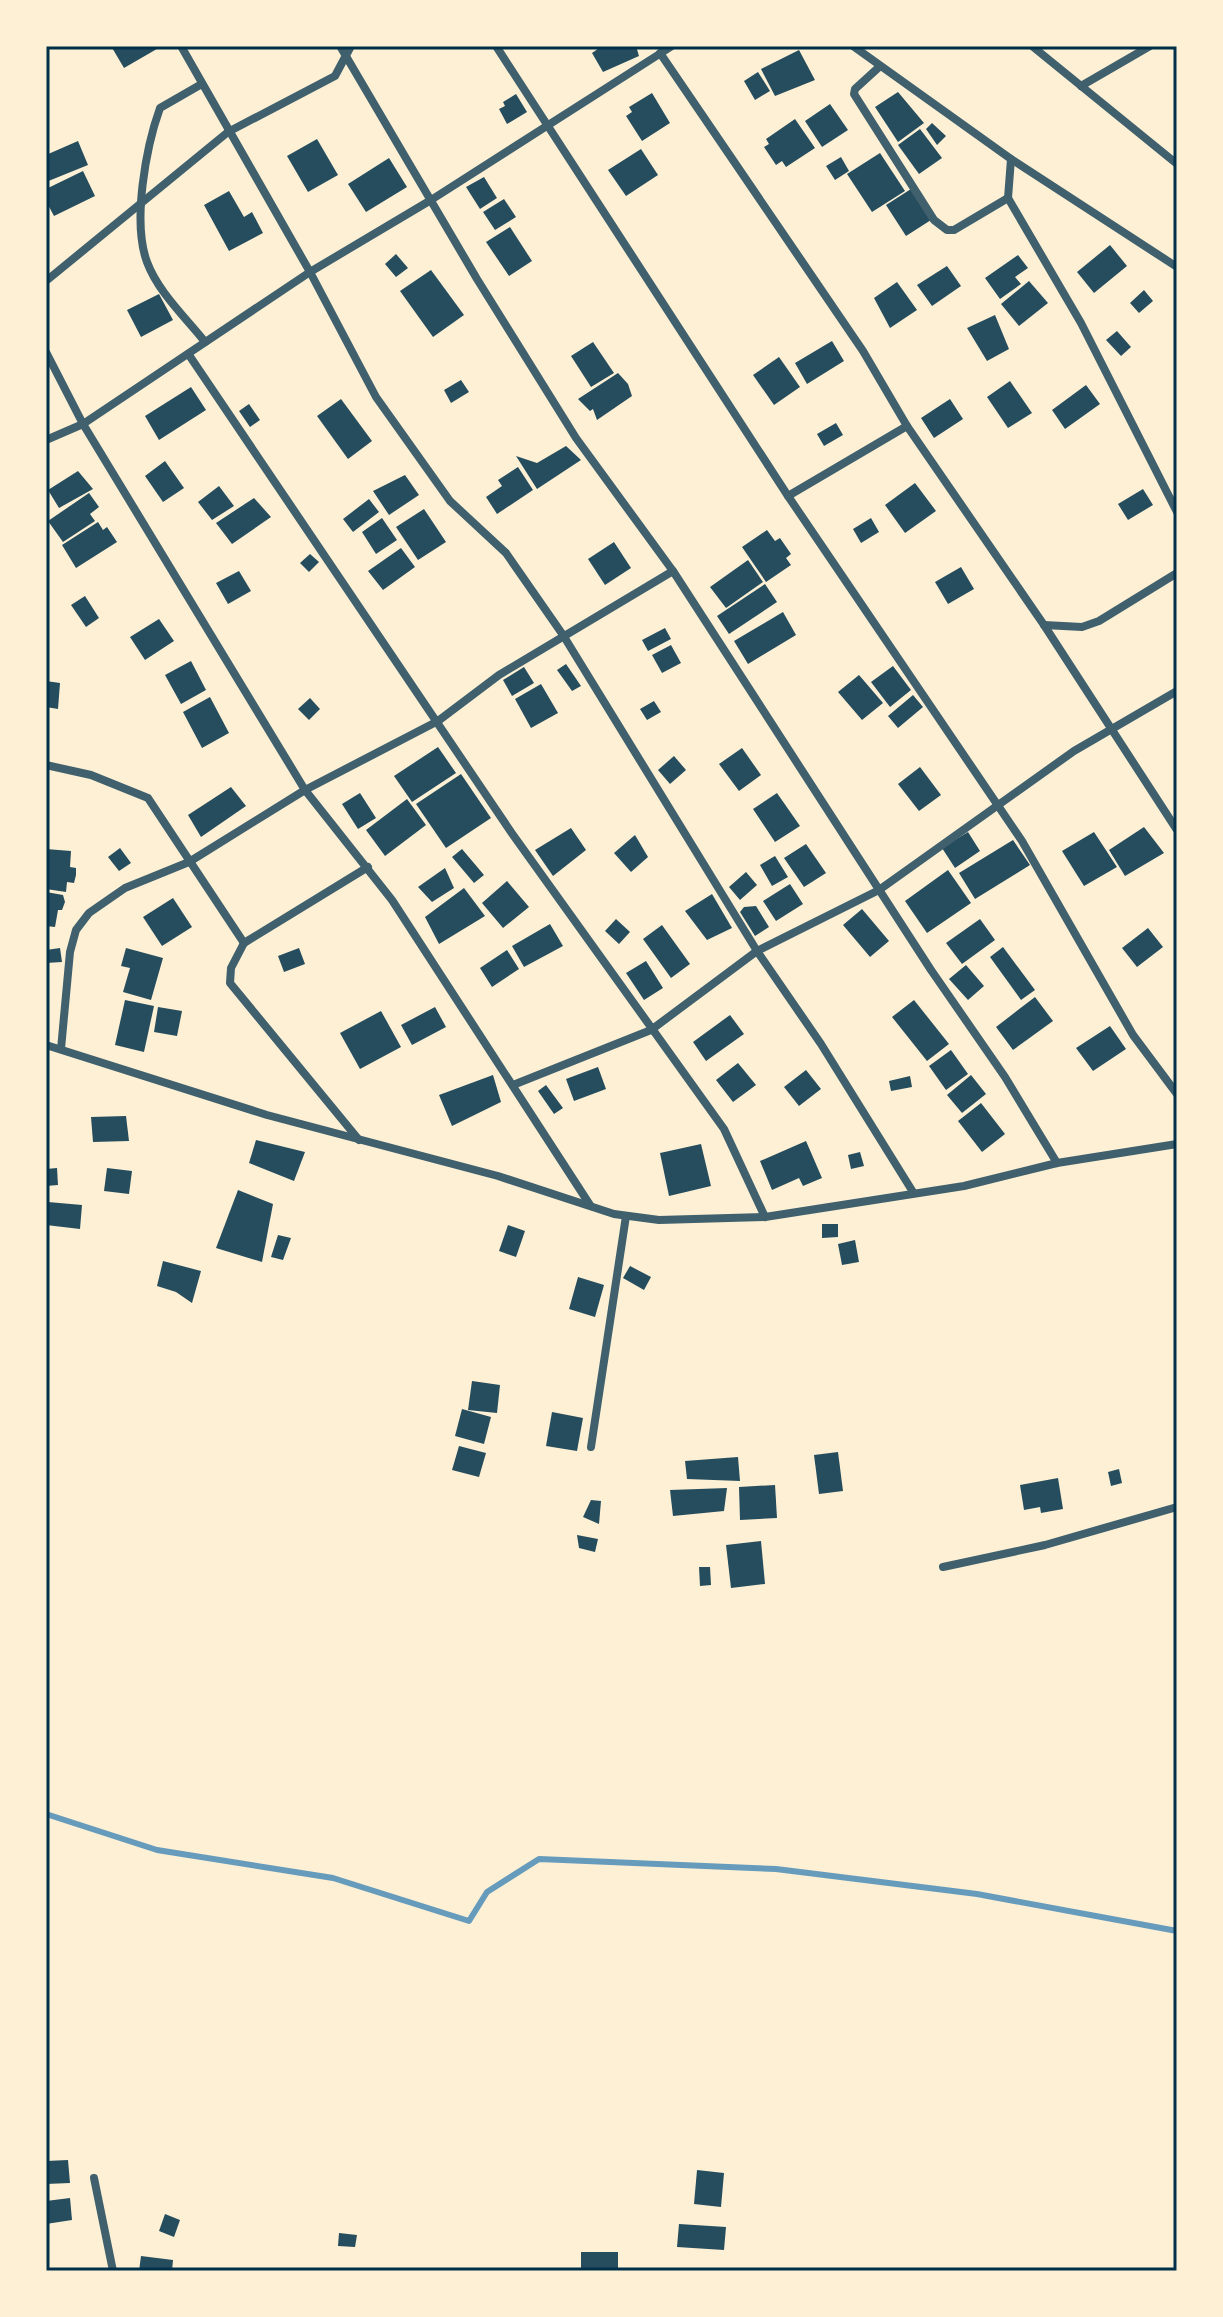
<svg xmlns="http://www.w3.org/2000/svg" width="1223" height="2317" font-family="Georgia,serif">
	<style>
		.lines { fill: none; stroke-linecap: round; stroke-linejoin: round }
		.stream { stroke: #669bbc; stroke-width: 6 }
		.building { fill: #264d5e }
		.minor { stroke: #3f606c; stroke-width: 8 }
		.neatline { fill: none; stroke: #003049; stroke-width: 3 }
	</style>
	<rect width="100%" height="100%" fill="#fdf0d5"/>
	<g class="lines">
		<polyline class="stream" points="46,1814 157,1850 333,1878 469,1921 487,1892 539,1859 776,1869 977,1894 1177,1931"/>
	</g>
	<g class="building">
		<polygon points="111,46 162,46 124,68"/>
		<polygon points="602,46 636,46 639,56 603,72 592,53"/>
		<polygon points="799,50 815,80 775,96 761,69"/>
		<polygon points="758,72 770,91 755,100 744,81"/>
		<polygon points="898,92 924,123 898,142 875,107"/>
		<polygon points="652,93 670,123 642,141 626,116 632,112 629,107"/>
		<polygon points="516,94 527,112 507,124 499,109 505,106 503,102"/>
		<polygon points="830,104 848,130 822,147 805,121"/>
		<polygon points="795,119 815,148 786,167 782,161 776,165 764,147 769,144 766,139"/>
		<polygon points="932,123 946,136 937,145 926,129"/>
		<polygon points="920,129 942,158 919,174 898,145"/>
		<polygon points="317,139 338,175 308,192 287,156"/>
		<polygon points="78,141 88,165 46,182 46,155"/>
		<polygon points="641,149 658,175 626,196 608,170"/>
		<polygon points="880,153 905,191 872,212 847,174"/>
		<polygon points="841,157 849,171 835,180 826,166"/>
		<polygon points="389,158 407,187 366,212 348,184"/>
		<polygon points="83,171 95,196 54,216 46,201 46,189"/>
		<polygon points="484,177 497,198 480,209 466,187"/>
		<polygon points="911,189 931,220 906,236 886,205"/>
		<polygon points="229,191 244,217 252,212 263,233 229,251 204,205"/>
		<polygon points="504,199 516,217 495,230 483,212"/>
		<polygon points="510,227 532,261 509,276 486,242"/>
		<polygon points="1110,245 1127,266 1094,293 1077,272"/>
		<polygon points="396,254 408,268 396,277 385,264"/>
		<polygon points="1018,255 1028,268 1015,277 1021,284 1000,299 985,278"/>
		<polygon points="947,266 961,286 932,306 917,285"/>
		<polygon points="431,270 464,315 433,337 400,291"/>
		<polygon points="1029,281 1048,303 1019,326 1001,304"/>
		<polygon points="897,282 917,310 890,328 874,298"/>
		<polygon points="1144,290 1153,301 1139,313 1130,303"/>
		<polygon points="159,294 173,320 141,337 127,310"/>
		<polygon points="995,315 1009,349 987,361 967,328"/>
		<polygon points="1117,331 1131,347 1121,356 1106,340"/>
		<polygon points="832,341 844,361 807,384 795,363"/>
		<polygon points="593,342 614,373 591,387 571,356"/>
		<polygon points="779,357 800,387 774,405 753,375"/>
		<polygon points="618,373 628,384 632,396 597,420 593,409 590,411 578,399"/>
		<polygon points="461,380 469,392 451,403 444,390"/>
		<polygon points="1010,381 1032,413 1008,428 987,397"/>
		<polygon points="1086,385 1100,404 1065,429 1052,410"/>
		<polygon points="191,387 206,410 159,440 145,416"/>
		<polygon points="341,399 372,441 348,459 317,416"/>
		<polygon points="950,399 963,419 934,438 921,418"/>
		<polygon points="249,404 260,420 250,427 239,411"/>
		<polygon points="836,423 843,435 824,446 817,434"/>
		<polygon points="566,446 581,460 537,489 516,456 537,463"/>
		<polygon points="165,461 184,488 163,502 145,476"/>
		<polygon points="518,467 533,490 497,514 486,497 502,486 498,480"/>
		<polygon points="78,471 93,489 59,508 48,490"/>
		<polygon points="405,475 419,495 389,515 373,491"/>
		<polygon points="915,483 936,511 905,533 885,505"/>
		<polygon points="219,486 234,506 212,520 198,502"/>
		<polygon points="1143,489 1153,505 1128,520 1118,504"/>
		<polygon points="89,493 99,507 90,514 95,521 63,542 48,521"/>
		<polygon points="254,498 271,517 232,544 216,523"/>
		<polygon points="369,499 379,512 353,532 343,519"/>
		<polygon points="424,509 446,542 418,560 396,527"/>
		<polygon points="382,518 397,540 376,554 362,532"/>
		<polygon points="871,518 879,532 861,543 853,529"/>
		<polygon points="98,522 103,530 107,527 117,542 76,568 62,545"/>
		<polygon points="767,530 775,541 780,538 791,554 786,558 791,565 766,582 742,547"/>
		<polygon points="614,542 631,568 605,585 588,559"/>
		<polygon points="401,548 415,567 383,590 368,571"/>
		<polygon points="310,554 319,562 309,572 300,563"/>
		<polygon points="748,560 763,582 726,608 710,587"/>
		<polygon points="961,567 974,589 948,604 935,582"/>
		<polygon points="239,571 251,591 228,604 216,583"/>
		<polygon points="765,584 777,602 729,634 717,616"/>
		<polygon points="85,596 99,618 86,627 71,605"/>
		<polygon points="783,612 796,635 748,664 734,641"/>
		<polygon points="159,619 174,641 145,660 130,637"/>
		<polygon points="665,628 671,639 648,651 642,640"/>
		<polygon points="671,645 681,663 662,673 652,655"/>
		<polygon points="191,661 206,690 181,704 165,675"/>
		<polygon points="566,664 581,686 572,691 557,670"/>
		<polygon points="893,666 911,690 890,707 871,682"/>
		<polygon points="524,667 534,683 512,696 503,680"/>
		<polygon points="859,675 883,703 862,720 838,692"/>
		<polygon points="46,681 60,683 58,709 46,707"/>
		<polygon points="541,684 558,713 531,728 515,699"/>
		<polygon points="913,695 923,707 898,728 888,716"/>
		<polygon points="210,697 229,733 202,748 183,712"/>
		<polygon points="310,698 320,709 309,720 298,709"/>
		<polygon points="654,701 661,712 647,720 640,709"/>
		<polygon points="438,747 456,773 412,802 394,776"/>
		<polygon points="742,748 761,775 739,791 719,764"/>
		<polygon points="674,756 686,770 670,784 658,770"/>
		<polygon points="920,767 941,795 919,811 898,784"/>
		<polygon points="461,774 491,818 446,848 416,804"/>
		<polygon points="231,787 246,806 201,837 188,815"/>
		<polygon points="360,793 376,818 358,829 342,804"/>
		<polygon points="777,793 800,826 775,842 753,809"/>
		<polygon points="407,799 426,825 385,856 366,830"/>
		<polygon points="1144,827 1164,853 1125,876 1109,850"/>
		<polygon points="571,828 586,850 553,876 535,850"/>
		<polygon points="968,832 980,851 955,868 942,848"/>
		<polygon points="1094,832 1117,867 1084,886 1062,851"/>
		<polygon points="635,835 648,857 631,872 614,853"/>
		<polygon points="1013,840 1030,865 975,899 959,873"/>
		<polygon points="806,844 826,873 804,887 784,858"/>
		<polygon points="120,848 131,863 119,871 108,857"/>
		<polygon points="46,849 71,851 70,867 76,868 76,875 74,883 67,882 66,892 46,889"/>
		<polygon points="462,849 484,875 474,883 452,857"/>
		<polygon points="775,856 788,877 772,886 760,865"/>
		<polygon points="445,868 454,888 432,902 418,887"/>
		<polygon points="948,870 971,903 927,933 905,901"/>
		<polygon points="746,872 757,885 740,900 729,887"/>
		<polygon points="507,881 529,907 503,928 482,903"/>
		<polygon points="790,884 803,904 776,921 763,901"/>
		<polygon points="464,888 485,916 439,944 425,917"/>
		<polygon points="46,892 63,895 65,902 62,910 58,910 55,927 46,926"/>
		<polygon points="712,894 732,928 707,940 685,911"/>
		<polygon points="173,898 192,927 162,946 143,917"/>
		<polygon points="756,906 769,927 755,936 740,912 744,907"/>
		<polygon points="862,909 889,941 870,957 843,925"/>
		<polygon points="616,919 630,932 619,944 605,931"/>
		<polygon points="980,919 995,940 962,964 946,943"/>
		<polygon points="550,924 563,946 524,967 512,946"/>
		<polygon points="662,925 690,964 671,978 643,939"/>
		<polygon points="1148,928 1163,947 1137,967 1122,948"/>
		<polygon points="1003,947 1035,990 1021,1000 990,957"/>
		<polygon points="60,948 62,962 46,963 46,950"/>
		<polygon points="126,948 163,958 151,1000 123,992 130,968 121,966"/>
		<polygon points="299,948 305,964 284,972 278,956"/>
		<polygon points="507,950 519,969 492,987 480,968"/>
		<polygon points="646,961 663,988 644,1000 626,973"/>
		<polygon points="966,965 984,986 968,1000 949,979"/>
		<polygon points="1035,997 1053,1021 1013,1050 996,1027"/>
		<polygon points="125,1000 154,1006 144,1052 115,1045"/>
		<polygon points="914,1000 949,1044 927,1061 892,1017"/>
		<polygon points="158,1007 182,1011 177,1036 154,1032"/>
		<polygon points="435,1007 446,1027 412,1045 401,1025"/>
		<polygon points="381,1011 401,1047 360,1069 340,1033"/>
		<polygon points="730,1015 744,1034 706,1061 693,1042"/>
		<polygon points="1110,1026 1126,1049 1093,1071 1076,1048"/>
		<polygon points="951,1050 968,1074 946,1090 929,1066"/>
		<polygon points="738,1063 756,1085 733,1102 716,1080"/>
		<polygon points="598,1067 606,1089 574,1101 566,1079"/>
		<polygon points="806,1070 821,1089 799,1106 784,1087"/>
		<polygon points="493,1075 501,1102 452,1126 439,1095"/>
		<polygon points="971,1075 986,1094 962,1113 947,1095"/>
		<polygon points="910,1076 912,1087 891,1091 889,1081"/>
		<polygon points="546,1085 563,1108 554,1114 538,1091"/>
		<polygon points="981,1103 1005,1134 982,1152 958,1121"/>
		<polygon points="126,1116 129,1141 93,1142 91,1117"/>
		<polygon points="256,1140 305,1152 294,1181 249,1163"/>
		<polygon points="806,1141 822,1178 803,1186 799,1178 772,1190 760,1161"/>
		<polygon points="701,1144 711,1186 669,1196 660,1153"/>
		<polygon points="860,1152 864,1166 851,1169 848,1155"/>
		<polygon points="57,1168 58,1185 46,1186 46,1169"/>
		<polygon points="107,1168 132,1171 129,1194 104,1191"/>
		<polygon points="238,1190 273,1204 262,1262 216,1248"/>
		<polygon points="48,1202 82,1205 80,1229 46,1225"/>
		<polygon points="822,1224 838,1224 838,1237 822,1238"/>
		<polygon points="508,1225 525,1231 516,1257 499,1251"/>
		<polygon points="278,1235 291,1238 283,1260 271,1257"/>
		<polygon points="855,1240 859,1262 842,1265 838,1244"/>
		<polygon points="163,1261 201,1271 192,1303 176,1292 157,1286"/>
		<polygon points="630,1266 651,1277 644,1290 623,1278"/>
		<polygon points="578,1277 604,1285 595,1317 569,1309"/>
		<polygon points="472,1381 500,1385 497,1413 468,1410"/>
		<polygon points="462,1409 491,1417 484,1444 455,1436"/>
		<polygon points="552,1412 583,1418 577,1451 546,1446"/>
		<polygon points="459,1446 486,1453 479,1477 452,1470"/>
		<polygon points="838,1452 843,1491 819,1494 814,1455"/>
		<polygon points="738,1457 740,1481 687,1479 685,1461"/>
		<polygon points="1119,1469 1122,1483 1111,1486 1108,1472"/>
		<polygon points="1058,1478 1063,1509 1041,1513 1040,1507 1024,1510 1020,1485"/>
		<polygon points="775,1485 777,1518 740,1520 739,1487"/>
		<polygon points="727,1488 724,1511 673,1516 670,1490"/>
		<polygon points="591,1500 601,1501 599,1524 583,1517"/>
		<polygon points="577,1535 598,1539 595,1552 579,1548"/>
		<polygon points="761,1541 765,1584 731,1588 726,1545"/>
		<polygon points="699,1567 710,1567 711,1585 700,1586"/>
		<polygon points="68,2160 70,2183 46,2184 46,2161"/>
		<polygon points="697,2170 724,2173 721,2207 694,2204"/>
		<polygon points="70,2198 72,2220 46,2224 46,2201"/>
		<polygon points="165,2214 180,2220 174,2237 159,2231"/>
		<polygon points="679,2224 726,2227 724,2250 677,2247"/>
		<polygon points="339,2233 357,2235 355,2247 338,2246"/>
		<rect x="581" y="2252" width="37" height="18"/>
		<polygon points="141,2256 173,2260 172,2271 139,2271"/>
	</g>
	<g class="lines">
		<g class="minor">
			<polyline points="181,46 310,272 376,397 450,501 506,553 563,635 757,951 821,1044 913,1192"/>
			<polyline points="340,46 477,279 576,438 673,571 931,970 1005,1077 1057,1163"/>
			<polyline points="496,46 788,496 1022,841 1133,1035 1177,1094"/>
			<polyline points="853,46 1011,159 1008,198 1081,323 1177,512"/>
			<polyline points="1032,46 1177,164"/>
			<polyline points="660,53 863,351 907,426 1044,625 1177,830"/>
			<polyline points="878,68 855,89 854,94 934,220 947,230 954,230 1008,198"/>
			<path d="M200,85L160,108C146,147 132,222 147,262C158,292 186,318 205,342"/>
			<polyline points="1081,86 1150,46"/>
			<polyline points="1011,159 1177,267"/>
			<polyline points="46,281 228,132 335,76 351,46"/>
			<polyline points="46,352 83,424 305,790 392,900 590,1205"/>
			<polyline points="189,355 511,832 724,1129 765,1217"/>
			<polyline points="46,440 83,424 310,272 431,200 672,46"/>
			<polyline points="788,496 907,426"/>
			<polyline points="1044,625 1082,627 1099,621 1177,573"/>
			<polyline points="46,765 91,775 148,798 244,943"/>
			<polyline points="46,1045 267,1115 498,1176 614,1214 659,1220 765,1217 964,1186 1057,1163 1177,1144"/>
			<polyline points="61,1049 70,952 76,930 89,913 125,888 189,862 305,790 438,721 499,675 673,571"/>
			<polyline points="513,1085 651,1030 757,951 879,890 1074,751 1177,691"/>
			<polyline points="359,1140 230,983 231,968 244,943 368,867"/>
			<polyline points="591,1447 626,1216"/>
			<polyline points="943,1567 1045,1545 1177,1507"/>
			<polyline points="94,2178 113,2271"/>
		</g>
	</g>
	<rect width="1223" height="2317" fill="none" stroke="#fdf0d5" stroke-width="96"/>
	<rect x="48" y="48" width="1127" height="2221" class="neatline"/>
</svg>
